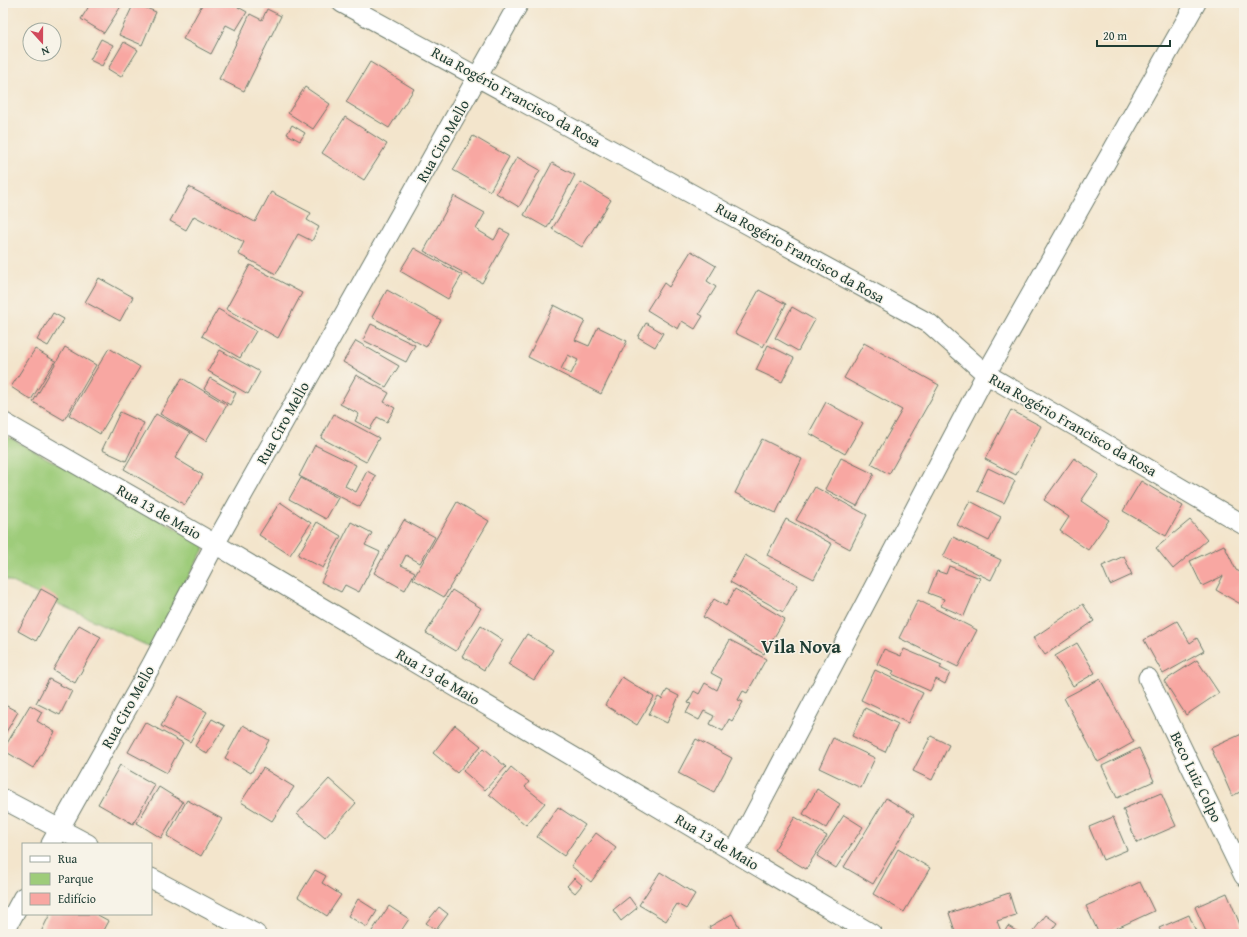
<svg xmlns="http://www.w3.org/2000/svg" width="1247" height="937" font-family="'Gentium Book Plus',serif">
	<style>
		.green { fill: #9ecc7a; stroke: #5e8457 }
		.building { fill: #f8a7a2; fill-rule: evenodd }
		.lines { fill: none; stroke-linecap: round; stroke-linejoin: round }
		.street-casing { stroke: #697869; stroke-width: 21 }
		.street { stroke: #fff; stroke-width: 19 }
		.labels { text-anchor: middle; stroke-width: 3; stroke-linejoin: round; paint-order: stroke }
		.street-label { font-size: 15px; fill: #1f3d34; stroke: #f7f3e8 }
		.district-label { font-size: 19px; font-weight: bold; fill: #1f3d34; stroke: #f7f3e8 }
	</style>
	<rect width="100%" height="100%" fill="#f7f3e8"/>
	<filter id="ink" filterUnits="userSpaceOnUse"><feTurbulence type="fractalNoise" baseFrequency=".025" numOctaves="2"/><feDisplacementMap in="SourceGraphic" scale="8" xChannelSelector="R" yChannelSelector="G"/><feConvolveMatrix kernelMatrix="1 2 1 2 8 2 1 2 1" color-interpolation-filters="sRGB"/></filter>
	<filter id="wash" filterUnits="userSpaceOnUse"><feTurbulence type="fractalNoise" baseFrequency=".012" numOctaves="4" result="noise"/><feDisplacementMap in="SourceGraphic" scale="16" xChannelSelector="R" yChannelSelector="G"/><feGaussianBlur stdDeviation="0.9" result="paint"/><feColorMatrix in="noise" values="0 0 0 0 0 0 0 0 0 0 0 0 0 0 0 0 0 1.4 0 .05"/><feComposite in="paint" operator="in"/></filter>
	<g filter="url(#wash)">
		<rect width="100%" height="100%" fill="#f3e5cc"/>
		<polygon class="green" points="3,434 206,545 150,647 3,578"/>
		<g id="blocks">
			<g class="building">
				<polygon points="91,3 123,3 104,33 81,19"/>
				<polygon points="134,3 156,12 142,45 119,35"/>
				<polygon points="203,3 231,3 247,12 236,30 226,25 211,54 183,39"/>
				<polygon points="267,9 281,16 244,91 219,79 250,14 262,20"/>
				<polygon points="101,39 113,45 102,66 90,60"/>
				<polygon points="124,42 138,50 121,77 108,69"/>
				<polygon points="370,62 414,89 389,128 346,102"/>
				<polygon points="305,87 330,104 313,129 288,113"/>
				<polygon points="345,117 387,144 364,180 322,153"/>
				<polygon points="292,125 305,133 300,141 287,134"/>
				<polygon points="473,136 509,157 490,191 453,170"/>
				<polygon points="517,157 540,170 519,207 496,193"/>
				<polygon points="552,163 575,175 547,228 524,215"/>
				<polygon points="581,182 611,200 582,247 552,229"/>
				<polygon points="189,187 255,222 271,192 311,213 307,220 319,227 312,241 298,234 276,274 238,254 244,242 194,216 186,230 170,221"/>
				<polygon points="454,196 485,213 476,229 494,240 500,229 510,234 482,283 424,251"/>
				<polygon points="414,248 462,275 448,299 400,271"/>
				<polygon points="691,251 716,266 707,281 716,287 699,314 703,316 695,329 682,321 678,329 647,310 664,283 669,287"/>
				<polygon points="250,265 302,293 278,338 226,309"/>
				<polygon points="99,278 133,297 120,321 85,302"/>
				<polygon points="387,290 441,320 426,347 372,317"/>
				<polygon points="759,290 786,304 763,347 735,333"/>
				<path d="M554,305L585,321L575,340L589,346L598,327L627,341L601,394L528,357ZM568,355L578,360L571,374L561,369Z"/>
				<polygon points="792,307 815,320 798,351 775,338"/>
				<polygon points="218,309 256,331 240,358 202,336"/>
				<polygon points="53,313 64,319 48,346 37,340"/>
				<polygon points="646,323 663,333 655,347 638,337"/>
				<polygon points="371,324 415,345 406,362 363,340"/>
				<polygon points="356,341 399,366 386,387 343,362"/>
				<polygon points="864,343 939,385 889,474 871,464 902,410 844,378"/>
				<polygon points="768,345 794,358 782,382 756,370"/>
				<polygon points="65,347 96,365 64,420 33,402"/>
				<polygon points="109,348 140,367 100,434 69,415"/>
				<polygon points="35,349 55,361 31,400 11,387"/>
				<polygon points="220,350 260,372 248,394 208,371"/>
				<polygon points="356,375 389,393 384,402 395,408 387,422 377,417 370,429 355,421 359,414 340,404"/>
				<polygon points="182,378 227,405 206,441 160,414"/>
				<polygon points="210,378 236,393 230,405 204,389"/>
				<polygon points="826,402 863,423 845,454 809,433"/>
				<polygon points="1011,410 1041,426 1016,475 985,459"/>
				<polygon points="120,412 144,423 126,461 102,450"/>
				<polygon points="156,414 190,433 175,458 203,475 185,505 124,469"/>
				<polygon points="334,414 379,438 366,462 321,438"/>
				<polygon points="762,439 802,459 776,513 735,493"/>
				<polygon points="315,445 356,465 345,486 356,492 367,471 376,476 360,507 299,476"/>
				<polygon points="841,458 874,474 857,506 825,489"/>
				<polygon points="1074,458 1099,475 1081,501 1109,520 1088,550 1060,531 1069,517 1044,500"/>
				<polygon points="988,468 1015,481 1004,503 977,491"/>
				<polygon points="301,478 338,498 326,519 289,499"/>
				<polygon points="1141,481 1183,506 1166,536 1123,511"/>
				<polygon points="815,487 867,515 850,549 796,520"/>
				<polygon points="970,501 1001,517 989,541 957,525"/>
				<polygon points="280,502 311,523 290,555 259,535"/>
				<polygon points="457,502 489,521 444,597 413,579"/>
				<polygon points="786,519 832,544 814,579 767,555"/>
				<polygon points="404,520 435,537 420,563 406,555 401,565 415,572 405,590 374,573"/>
				<polygon points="1190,520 1207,540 1173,569 1156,548"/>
				<polygon points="317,522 341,536 323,568 298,555"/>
				<polygon points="351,522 372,533 365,545 380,552 359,592 345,585 341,592 321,582"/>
				<polygon points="953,537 1001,560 991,580 943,557"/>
				<polygon points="1224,545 1236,570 1244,574 1244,606 1216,590 1223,576 1202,586 1190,561"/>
				<polygon points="745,555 798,585 783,612 730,582"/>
				<polygon points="1124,556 1132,575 1110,585 1102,566"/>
				<polygon points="949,566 980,578 964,616 941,606 944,599 928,593 937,571 946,574"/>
				<polygon points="41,589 59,599 36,641 18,631"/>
				<polygon points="735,589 785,619 764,654 703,617 714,599 726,606"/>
				<polygon points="452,590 481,608 456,651 426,633"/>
				<polygon points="918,600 977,630 958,667 899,638"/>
				<polygon points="1083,604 1094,621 1045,655 1033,638"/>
				<polygon points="1177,621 1190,643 1197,638 1204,651 1163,674 1144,640"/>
				<polygon points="79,625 101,637 75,683 53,670"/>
				<polygon points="481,626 503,640 484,670 462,656"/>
				<polygon points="527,634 553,650 534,680 508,664"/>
				<polygon points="730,640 766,659 747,693 743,691 738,700 743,702 732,721 729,719 723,731 710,724 714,716 704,711 699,720 686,713 691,704 688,703 694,691 699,694 705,683 717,690 722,679 711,673"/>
				<polygon points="1077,643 1095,673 1073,686 1055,656"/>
				<polygon points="884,649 901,656 904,649 942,665 940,668 950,673 945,684 936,679 930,691 892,674 894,671 877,664"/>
				<polygon points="1197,660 1219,693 1186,715 1164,681"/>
				<polygon points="875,670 923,693 908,723 861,700"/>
				<polygon points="622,677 654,697 637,725 605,705"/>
				<polygon points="49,679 72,691 60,715 36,703"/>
				<polygon points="1100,679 1134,742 1098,762 1064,698"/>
				<polygon points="667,690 679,696 667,723 649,714 658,697 662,699"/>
				<polygon points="178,696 207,712 190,742 161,726"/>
				<polygon points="3,704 18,712 3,737"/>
				<polygon points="30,705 42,712 37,721 55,732 33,768 3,750"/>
				<polygon points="865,708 898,724 885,752 852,736"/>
				<polygon points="212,719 225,726 207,754 195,746"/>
				<polygon points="145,722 183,743 167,773 128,752"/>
				<polygon points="243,725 269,740 251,773 225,758"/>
				<polygon points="455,725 481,746 457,773 433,753"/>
				<polygon points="1244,733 1244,790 1232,796 1211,748"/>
				<polygon points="931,736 949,745 932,780 913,771"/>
				<polygon points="833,738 875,758 861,788 819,768"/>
				<polygon points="696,739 732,758 714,792 678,773"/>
				<polygon points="484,748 506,767 485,790 463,771"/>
				<polygon points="1139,748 1154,781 1117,798 1102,766"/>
				<polygon points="120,765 155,785 133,824 98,804"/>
				<polygon points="511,767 529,782 525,787 545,803 526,825 489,794"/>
				<polygon points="263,768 294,787 272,821 241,802"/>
				<polygon points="329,779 356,803 325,838 297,814"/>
				<polygon points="159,787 183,802 161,838 137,823"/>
				<polygon points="817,789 840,804 826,828 803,814"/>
				<polygon points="1161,793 1176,826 1137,843 1123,809"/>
				<polygon points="886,798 914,815 873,884 844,867"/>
				<polygon points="187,800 222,819 201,856 167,836"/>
				<polygon points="558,807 585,825 564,856 537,837"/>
				<polygon points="844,815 863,827 836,868 817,856"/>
				<polygon points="795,817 827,836 806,869 774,850"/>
				<polygon points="1113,817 1127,850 1103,860 1089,827"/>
				<polygon points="596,833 616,848 591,882 571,866"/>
				<polygon points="898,849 930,868 904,912 873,894"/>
				<polygon points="315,870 326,876 322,883 341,895 327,916 298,897"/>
				<polygon points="660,872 695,894 686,909 677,904 666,921 639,905"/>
				<polygon points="574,878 582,885 575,893 567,886"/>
				<polygon points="1140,882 1154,911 1104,934 1099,934 1086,906"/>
				<polygon points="1009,893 1016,915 997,921 1002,934 956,934 949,913"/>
				<polygon points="1227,893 1244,934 1207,934 1195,907"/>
				<polygon points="629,897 637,908 621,921 613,910"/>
				<polygon points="358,899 377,911 367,927 348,916"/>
				<polygon points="389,906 409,919 399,934 370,934"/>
				<polygon points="439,907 448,914 436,930 426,923"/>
				<polygon points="50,914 96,914 109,921 102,934 40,934"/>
				<polygon points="732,914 743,934 713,934 709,927"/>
				<polygon points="1046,915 1057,923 1049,934 1031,934"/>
				<polygon points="1189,915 1197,934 1162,934 1159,928"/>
				<polygon points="1008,926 1021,934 1003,934"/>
			</g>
		</g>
	</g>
	<g filter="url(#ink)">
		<use href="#blocks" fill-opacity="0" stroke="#697869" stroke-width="1"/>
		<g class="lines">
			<g class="street-casing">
				<g id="street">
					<polyline points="342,3 930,324 986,374 1244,525"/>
					<polyline points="3,422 215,544 872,934"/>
					<polyline points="1148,678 1244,876"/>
					<polyline points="3,799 88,844"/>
					<polyline points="51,844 152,664 215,544 519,3"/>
					<polyline points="734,853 986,374 1196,3"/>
					<polyline points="151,878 256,934"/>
					<polyline points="3,934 23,897"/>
				</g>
			</g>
			<use href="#street" class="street"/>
		</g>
	</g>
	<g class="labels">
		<g class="street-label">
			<text transform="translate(516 97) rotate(29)" y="5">Rua Rogério Francisco da Rosa</text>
			<text transform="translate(443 141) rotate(-61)" y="5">Rua Ciro Mello</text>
			<text transform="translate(800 253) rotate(29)" y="5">Rua Rogério Francisco da Rosa</text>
			<text transform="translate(283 423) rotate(-61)" y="5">Rua Ciro Mello</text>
			<text transform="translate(1073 425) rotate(30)" y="5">Rua Rogério Francisco da Rosa</text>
			<text transform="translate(159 512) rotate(30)" y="5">Rua 13 de Maio</text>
			<text transform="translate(438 677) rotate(31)" y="5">Rua 13 de Maio</text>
			<text transform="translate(128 707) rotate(-61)" y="5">Rua Ciro Mello</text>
			<text transform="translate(1196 777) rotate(64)" y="5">Beco Luiz Colpo</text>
			<text transform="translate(717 842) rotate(31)" y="5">Rua 13 de Maio</text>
		</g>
		<g class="district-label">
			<text x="801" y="653">Vila Nova</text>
		</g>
	</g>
	<rect width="1247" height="937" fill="none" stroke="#f7f3e8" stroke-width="16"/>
	<rect x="22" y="843" width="130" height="72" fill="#f7f3e8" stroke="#a1aaa0"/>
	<rect x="30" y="856" width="20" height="6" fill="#ffffff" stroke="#a1aaa0"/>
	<text x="58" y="863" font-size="12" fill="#1f3d34">Rua</text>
	<rect x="30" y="873" width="20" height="12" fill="#9ecc7a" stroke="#a1aaa0"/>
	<text x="58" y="883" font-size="12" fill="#1f3d34">Parque</text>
	<rect x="30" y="893" width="20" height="12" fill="#f8a7a2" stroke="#a1aaa0"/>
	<text x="58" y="903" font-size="12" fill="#1f3d34">Edifício</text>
	<g transform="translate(42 42) rotate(159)"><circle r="19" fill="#f7f3e8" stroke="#a1aaa0"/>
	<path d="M0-3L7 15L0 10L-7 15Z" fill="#d1495b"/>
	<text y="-6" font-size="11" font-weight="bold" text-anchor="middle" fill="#1f3d34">N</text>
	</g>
	<path d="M1097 40v6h73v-6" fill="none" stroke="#1f3d34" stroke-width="2"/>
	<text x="1103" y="40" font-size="12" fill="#1f3d34" stroke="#f7f3e8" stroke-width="3" paint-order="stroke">20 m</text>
</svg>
